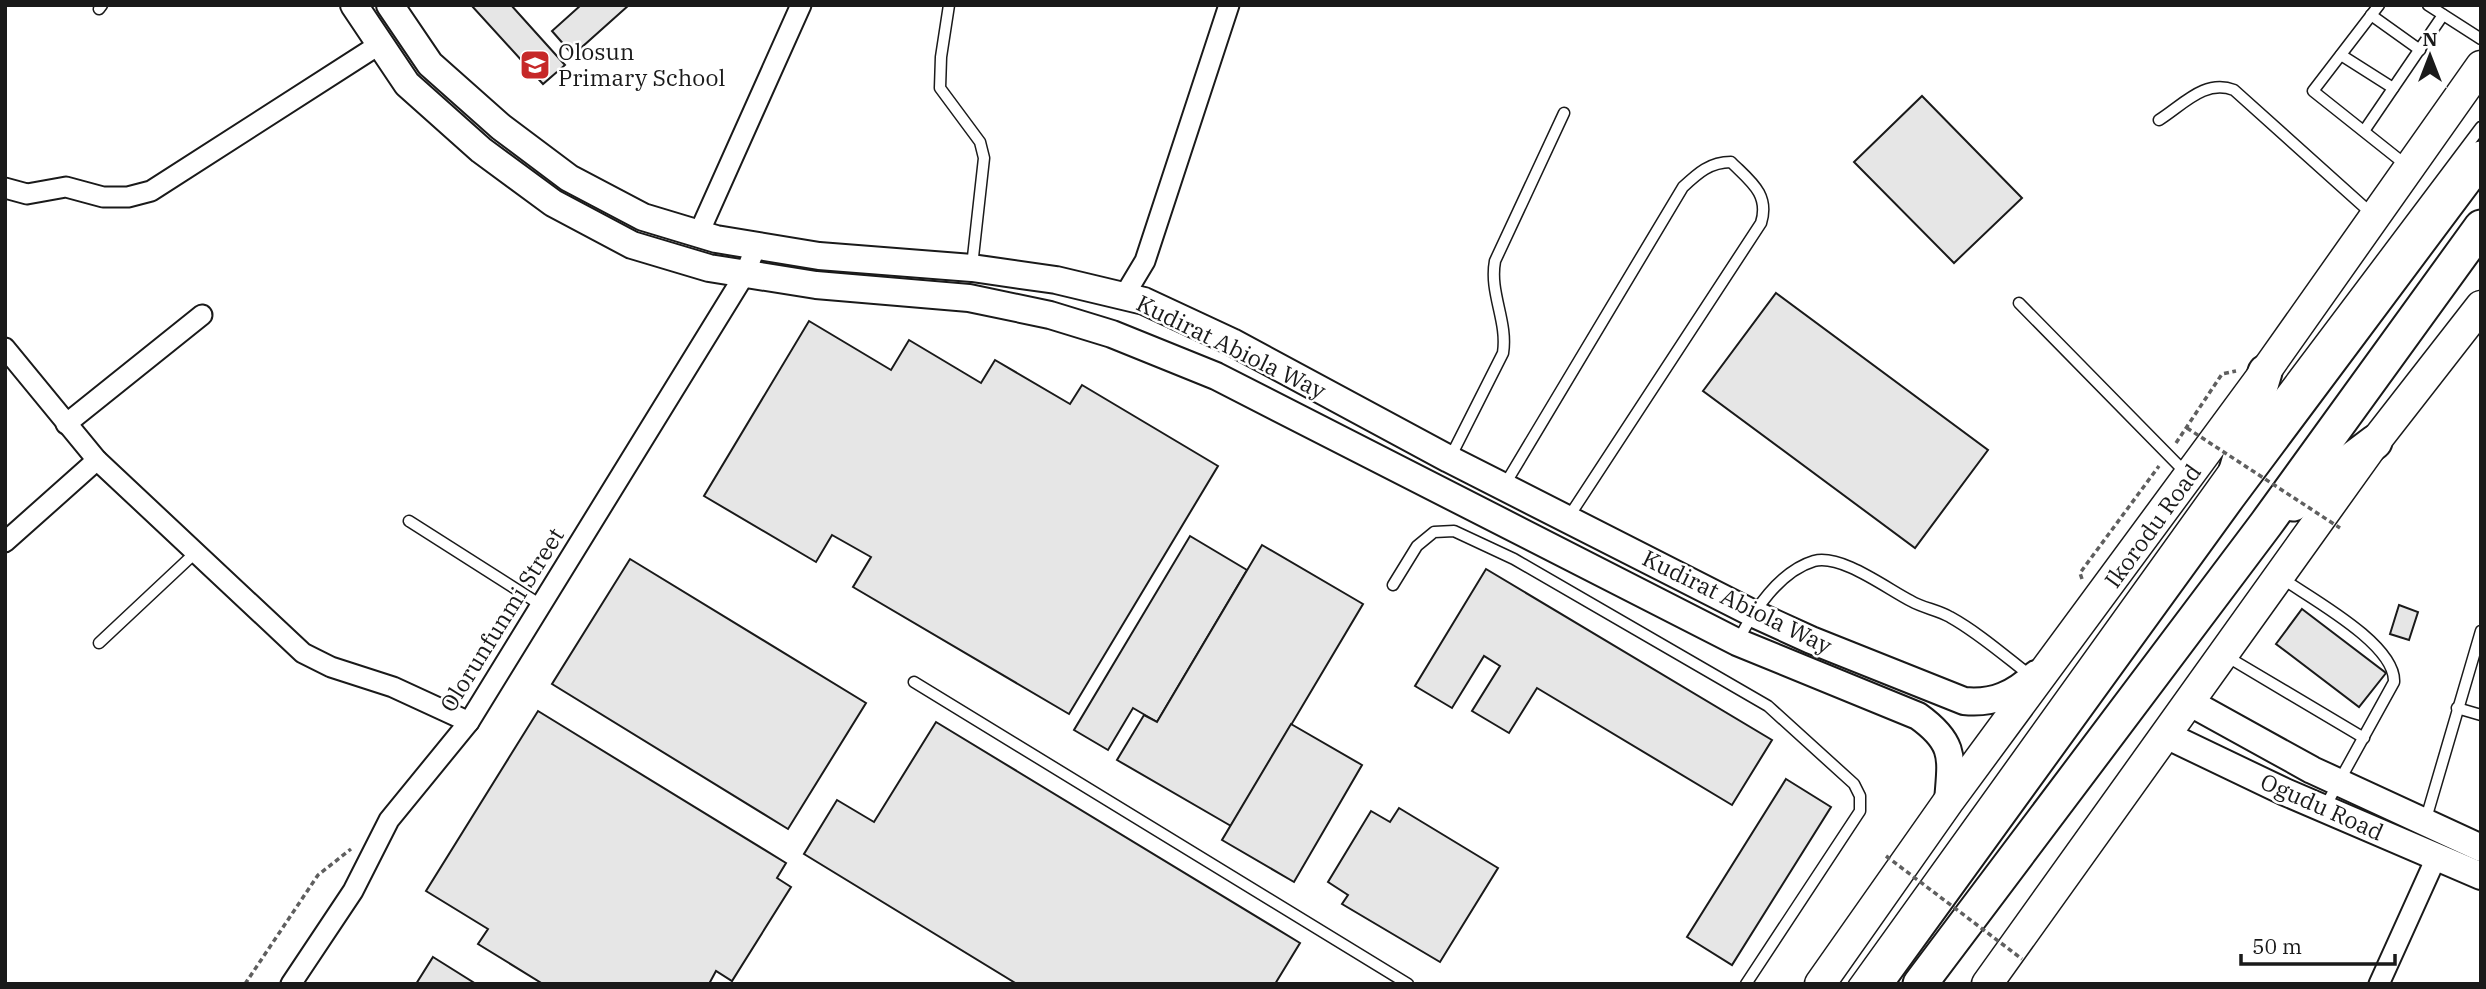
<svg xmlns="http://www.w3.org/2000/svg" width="2486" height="989" font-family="'IBM Plex Serif',serif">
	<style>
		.building { fill: #e6e6e6; stroke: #1a1a1a; stroke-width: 2 }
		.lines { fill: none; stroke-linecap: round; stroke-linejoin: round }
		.lane-casing { stroke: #1a1a1a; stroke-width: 13 }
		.street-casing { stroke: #1a1a1a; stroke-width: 23 }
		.secondary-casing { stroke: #1a1a1a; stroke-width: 30 }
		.primary-casing { stroke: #1a1a1a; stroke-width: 33 }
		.highway-casing { stroke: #1a1a1a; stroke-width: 37 }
		.path { stroke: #5f5f5f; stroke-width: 3.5; stroke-dasharray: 5 3.5; stroke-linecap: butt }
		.lane { stroke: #fff; stroke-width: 10 }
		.street { stroke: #fff; stroke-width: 19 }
		.secondary { stroke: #fff; stroke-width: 26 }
		.primary { stroke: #fff; stroke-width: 30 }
		.highway { stroke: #fff; stroke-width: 33 }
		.path-bridge { stroke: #5f5f5f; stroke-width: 3.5; stroke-dasharray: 5 3.5; stroke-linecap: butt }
		.labels { text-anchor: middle; stroke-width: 5; stroke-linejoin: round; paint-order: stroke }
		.poi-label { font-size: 23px; fill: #1a1a1a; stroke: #fff; text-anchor: start }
		.street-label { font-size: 23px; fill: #1a1a1a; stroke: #fff }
	</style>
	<rect width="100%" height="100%" fill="#fff"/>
	<g class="building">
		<polygon points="471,5 511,5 565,65 543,84"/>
		<polygon points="581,5 629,5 573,55 552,31"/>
		<polygon points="1922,96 2022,198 1954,263 1854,162"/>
		<polygon points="1776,293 1988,450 1915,548 1703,391"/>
		<polygon points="809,321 891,370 909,340 981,383 995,360 1070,404 1082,385 1218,466 1069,714 853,587 871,557 832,535 816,562 704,496"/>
		<polygon points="1190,536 1247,570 1157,722 1133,708 1108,750 1074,730"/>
		<polygon points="1262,545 1363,604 1231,826 1117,760 1144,715 1157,722"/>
		<polygon points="630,559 866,703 788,829 552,684"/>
		<polygon points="1486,569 1772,740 1732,805 1537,688 1509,733 1472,711 1500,666 1484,656 1452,708 1415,686"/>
		<polygon points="2399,605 2418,612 2409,640 2390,634"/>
		<polygon points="2302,609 2386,673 2359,707 2276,644"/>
		<polygon points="538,711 786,863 777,878 791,887 732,981 716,971 709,984 543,984 478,944 488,929 426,891"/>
		<polygon points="936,722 1300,943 1275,984 1017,984 804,854 837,800 874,822"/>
		<polygon points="1291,724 1362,765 1294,882 1222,840"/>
		<polygon points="1786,779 1831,807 1732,965 1687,937"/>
		<polygon points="1399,808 1498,868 1440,962 1342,904 1348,895 1328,882 1371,811 1390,822"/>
		<polygon points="433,957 476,984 416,984"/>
	</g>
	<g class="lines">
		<g class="lane-casing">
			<g id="lane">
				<polyline points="949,5 941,57 940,88 980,142 984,158 972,266"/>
				<polyline points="2379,5 2313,91 2406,165"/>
				<polyline points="2428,5 2481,39"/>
				<polyline points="99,9 102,5"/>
				<polyline points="2371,15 2420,50"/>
				<polyline points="2341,55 2393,88"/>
				<path d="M2159,120C2184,104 2205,79 2234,90L2372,214"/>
				<polyline points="2364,131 2443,15"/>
				<polyline points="2019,303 2185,472"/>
				<polyline points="2265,414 2481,127"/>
				<path d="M1450,458L1503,353C1508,321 1489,293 1495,261L1564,113"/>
				<path d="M1504,486L1683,187C1698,173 1710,162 1731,162C1750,181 1770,194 1761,223L1568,518"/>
				<polyline points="409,521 541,605"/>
				<path d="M2280,577C2310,598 2396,644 2394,682L2325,807"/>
				<polyline points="1393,585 1417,546 1434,532 1454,531 1514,559 1768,706 1854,784 1860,796 1860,811 1746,984"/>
				<path d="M1738,641C1753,611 1780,571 1814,561C1842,554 1887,589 1911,601C1923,608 1938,610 1950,617C1979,633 2006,657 2032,677"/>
				<polyline points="99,643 195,553"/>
				<polyline points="2226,656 2364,738"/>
				<polyline points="914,682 1408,984"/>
				<polyline points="2457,708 2481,715"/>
				<polyline points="2425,822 2481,631"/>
				<polyline points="1854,984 2226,466"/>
			</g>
		</g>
		<g class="street-casing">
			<g id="street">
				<polyline points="5,188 27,194 66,187 103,197 128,197 151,191 380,44"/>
				<polyline points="698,235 801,5"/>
				<polyline points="1124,296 1145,261 1229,5"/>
				<polyline points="5,348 97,460 303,653 331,667 393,687 469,722"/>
				<polyline points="66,424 202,315"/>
				<polyline points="5,542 97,460"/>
				<polyline points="291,984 353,891 389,820 469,722 745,274 756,246"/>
				<polyline points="2379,984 2436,858"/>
			</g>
		</g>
		<g class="secondary-casing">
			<g id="secondary">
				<path d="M354,5L407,84L481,150L553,203L632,245L709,268L816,285L969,298L1050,315L1112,334L1216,376L1737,642L1918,716C1957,744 1951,759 1948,802"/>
				<path d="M390,5L430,64L501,127L569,178L643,217L716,239L819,256L972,268L1056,280L1144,301L1232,342L1449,459L1752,613L1811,640L1964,701C1994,704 2014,694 2036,674"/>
				<polyline points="2189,702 2312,770 2481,848"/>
				<polyline points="2166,735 2285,792 2481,876"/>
			</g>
		</g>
		<g class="primary-casing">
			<g id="primary">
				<polyline points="1820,984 1948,802 2265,372 2481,66"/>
				<polyline points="1987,984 2375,442 2481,306"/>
			</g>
		</g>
		<g class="highway-casing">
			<g id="highway">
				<polyline points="2235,474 2265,372"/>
				<polyline points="2293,504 2375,442"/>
				<polyline points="1875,984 2228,497 2481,158"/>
				<polyline points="1920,984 2266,524 2481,227"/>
			</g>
		</g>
		<g class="path">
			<polyline points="2176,443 2222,374 2236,371"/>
			<polyline points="2082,579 2080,573 2159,466"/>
			<polyline points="245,984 318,875 351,849"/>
		</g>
		<use href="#lane" class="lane"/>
		<use href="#street" class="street"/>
		<use href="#secondary" class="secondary"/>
		<use href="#primary" class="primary"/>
		<use href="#highway" class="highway"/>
		<g class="path-bridge">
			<polyline points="2187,428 2340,528"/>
			<polyline points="1886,856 2022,959"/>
		</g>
	</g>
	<defs>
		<g id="school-square" transform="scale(1.575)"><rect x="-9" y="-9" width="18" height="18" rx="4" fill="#c62828" stroke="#fff"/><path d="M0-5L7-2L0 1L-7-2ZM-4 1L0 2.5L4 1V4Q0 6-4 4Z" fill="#fff"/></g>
	</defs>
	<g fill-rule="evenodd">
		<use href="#school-square" x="535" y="65"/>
	</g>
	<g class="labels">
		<g class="poi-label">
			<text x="558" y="60">Olosun<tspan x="558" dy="26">Primary School</tspan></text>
		</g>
		<g class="street-label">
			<text transform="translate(1231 347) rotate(26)" y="8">Kudirat Abiola Way</text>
			<text transform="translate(2153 526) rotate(-54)" y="8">Ikorodu Road</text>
			<text transform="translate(1737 602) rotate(26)" y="8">Kudirat Abiola Way</text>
			<text transform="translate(502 620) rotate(-58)" y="8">Olorunfunmi Street</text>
			<text transform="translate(2322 807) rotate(24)" y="8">Ogudu Road</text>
		</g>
	</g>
	<rect width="2486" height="989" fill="none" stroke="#1a1a1a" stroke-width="14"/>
	<g transform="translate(2430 56)" stroke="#ffffff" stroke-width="5" paint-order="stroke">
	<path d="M0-5L12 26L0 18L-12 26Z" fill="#1a1a1a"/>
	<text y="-10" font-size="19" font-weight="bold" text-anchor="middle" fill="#1a1a1a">N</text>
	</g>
	<path d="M2241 954v10h154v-10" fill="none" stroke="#1a1a1a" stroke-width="3.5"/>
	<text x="2252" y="954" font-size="21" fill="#1a1a1a" stroke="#ffffff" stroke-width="5" paint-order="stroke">50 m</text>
</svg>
